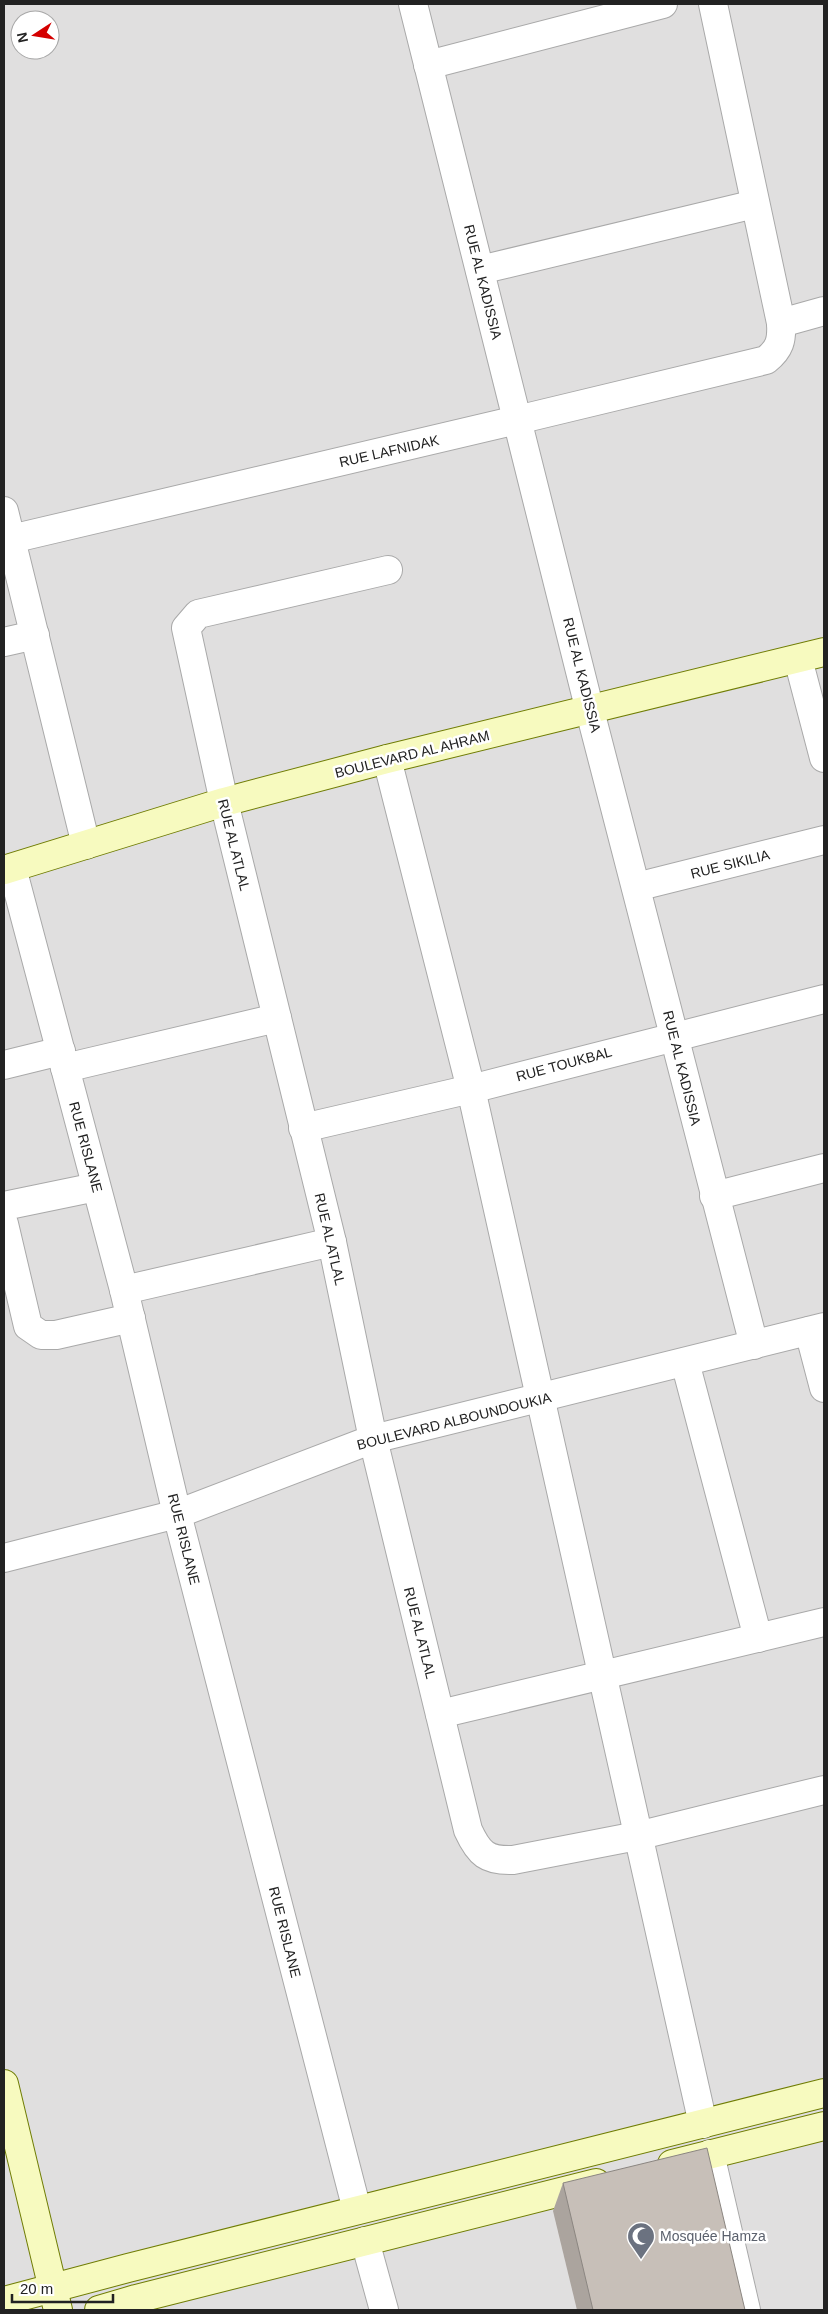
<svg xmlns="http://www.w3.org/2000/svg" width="828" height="2314" font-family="Helvetica,sans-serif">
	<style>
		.residential { fill: #e0dfdf; fill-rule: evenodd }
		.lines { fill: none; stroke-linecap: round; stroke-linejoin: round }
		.street-casing { stroke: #a9a9a9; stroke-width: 30 }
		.secondary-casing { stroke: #707d05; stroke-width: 30 }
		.street { stroke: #fff; stroke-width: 28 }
		.secondary { stroke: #f7fabf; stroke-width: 28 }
		.wall { fill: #aba49e }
		.building { fill: #c7bfb8; stroke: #8b8681 }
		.labels { text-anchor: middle; stroke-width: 5; stroke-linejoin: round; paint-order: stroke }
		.street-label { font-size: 14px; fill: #222; stroke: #fff }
		.worship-label { font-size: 14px; fill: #5b616d; stroke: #fff; text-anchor: start }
	</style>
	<rect width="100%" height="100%" fill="#f2efe9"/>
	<path class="residential" d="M4,4H824V2310H4ZM20,20H50V50H20Z"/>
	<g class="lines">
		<g class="street-casing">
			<g id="street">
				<polyline points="413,4 590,711 754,1345"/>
				<polyline points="428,65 663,4"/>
				<polyline points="480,270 755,204"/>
				<polyline points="781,323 824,311"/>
				<polyline points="4,511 86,845"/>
				<path d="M11,539L517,420L766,360C780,349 782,340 781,323L713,4"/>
				<path d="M388,570L198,614L186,628L224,802L332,1242L373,1439L468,1830C479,1854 487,1861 513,1860L637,1836L824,1790"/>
				<polyline points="4,642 35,635"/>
				<polyline points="798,659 824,758"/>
				<polyline points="387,759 471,1089 703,2124"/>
				<polyline points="12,868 124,1290 177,1514 357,2210"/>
				<polyline points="636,887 824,840"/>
				<polyline points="4,1065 61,1051"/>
				<polyline points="65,1068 277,1018"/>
				<polyline points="303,1128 471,1089 824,999"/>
				<polyline points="714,1196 824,1168"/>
				<polyline points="4,1206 96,1187"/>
				<polyline points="4,1224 28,1326 41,1335 56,1335 131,1318"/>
				<polyline points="124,1290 332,1242"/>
				<polyline points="809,1331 824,1388"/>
				<polyline points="685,1362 758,1638"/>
				<polyline points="4,1558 177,1514 373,1439 824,1327"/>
				<polyline points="440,1714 824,1622"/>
				<polyline points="710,2154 746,2310"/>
				<polyline points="365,2241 384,2310"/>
			</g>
		</g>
		<g class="secondary-casing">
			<g id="secondary">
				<polyline points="4,870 224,802 387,759 824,652"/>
				<polyline points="4,2084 58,2310"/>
				<polyline points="672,2164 824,2126"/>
				<polyline points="4,2301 128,2268 824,2093"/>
				<polyline points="99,2310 136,2299 596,2183"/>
			</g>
		</g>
		<use href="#street" class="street"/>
		<use href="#secondary" class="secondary"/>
	</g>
	<polygon class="wall" points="563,2183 745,2310 577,2310 553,2211"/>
	<polygon class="building" points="707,2148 745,2310 593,2310 563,2183"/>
	<defs>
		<g id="mosque-pin" transform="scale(1.4375)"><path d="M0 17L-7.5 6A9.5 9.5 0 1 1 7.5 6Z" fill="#6b7280" stroke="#fff"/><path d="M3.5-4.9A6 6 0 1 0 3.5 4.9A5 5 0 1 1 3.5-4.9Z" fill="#fff"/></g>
	</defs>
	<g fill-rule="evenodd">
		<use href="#mosque-pin" x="641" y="2236"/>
	</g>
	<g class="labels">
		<g class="street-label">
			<text transform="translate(483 282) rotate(76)" y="5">RUE AL KADISSIA</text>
			<text transform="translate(389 451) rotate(-13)" y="5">RUE LAFNIDAK</text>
			<text transform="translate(582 675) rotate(76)" y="5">RUE AL KADISSIA</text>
			<text transform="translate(412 754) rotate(-14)" y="5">BOULEVARD AL AHRAM</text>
			<text transform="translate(234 845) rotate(76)" y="5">RUE AL ATLAL</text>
			<text transform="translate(730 864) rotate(-14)" y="5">RUE SIKILIA</text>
			<text transform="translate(564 1064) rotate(-15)" y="5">RUE TOUKBAL</text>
			<text transform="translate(682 1068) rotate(76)" y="5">RUE AL KADISSIA</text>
			<text transform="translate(86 1147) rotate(75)" y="5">RUE RISLANE</text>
			<text transform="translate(330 1239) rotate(77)" y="5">RUE AL ATLAL</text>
			<text transform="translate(454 1421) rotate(-14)" y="5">BOULEVARD ALBOUNDOUKIA</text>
			<text transform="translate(184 1539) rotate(76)" y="5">RUE RISLANE</text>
			<text transform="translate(420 1633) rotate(76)" y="5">RUE AL ATLAL</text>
			<text transform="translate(285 1932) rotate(76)" y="5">RUE RISLANE</text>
		</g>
		<g class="worship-label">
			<text x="660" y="2241">Mosquée Hamza</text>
		</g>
	</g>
	<rect width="828" height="2314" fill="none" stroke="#222222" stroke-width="10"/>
	<g transform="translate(35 35) rotate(258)"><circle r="24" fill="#ffffff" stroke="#a7a7a7"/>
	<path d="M0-4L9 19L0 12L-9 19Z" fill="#d40000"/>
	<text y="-8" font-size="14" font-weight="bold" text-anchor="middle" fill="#222222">N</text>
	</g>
	<path d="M12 2294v8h101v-8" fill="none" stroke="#222222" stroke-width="2.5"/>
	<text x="20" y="2294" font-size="15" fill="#222222" stroke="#ffffff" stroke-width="4" paint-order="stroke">20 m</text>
</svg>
